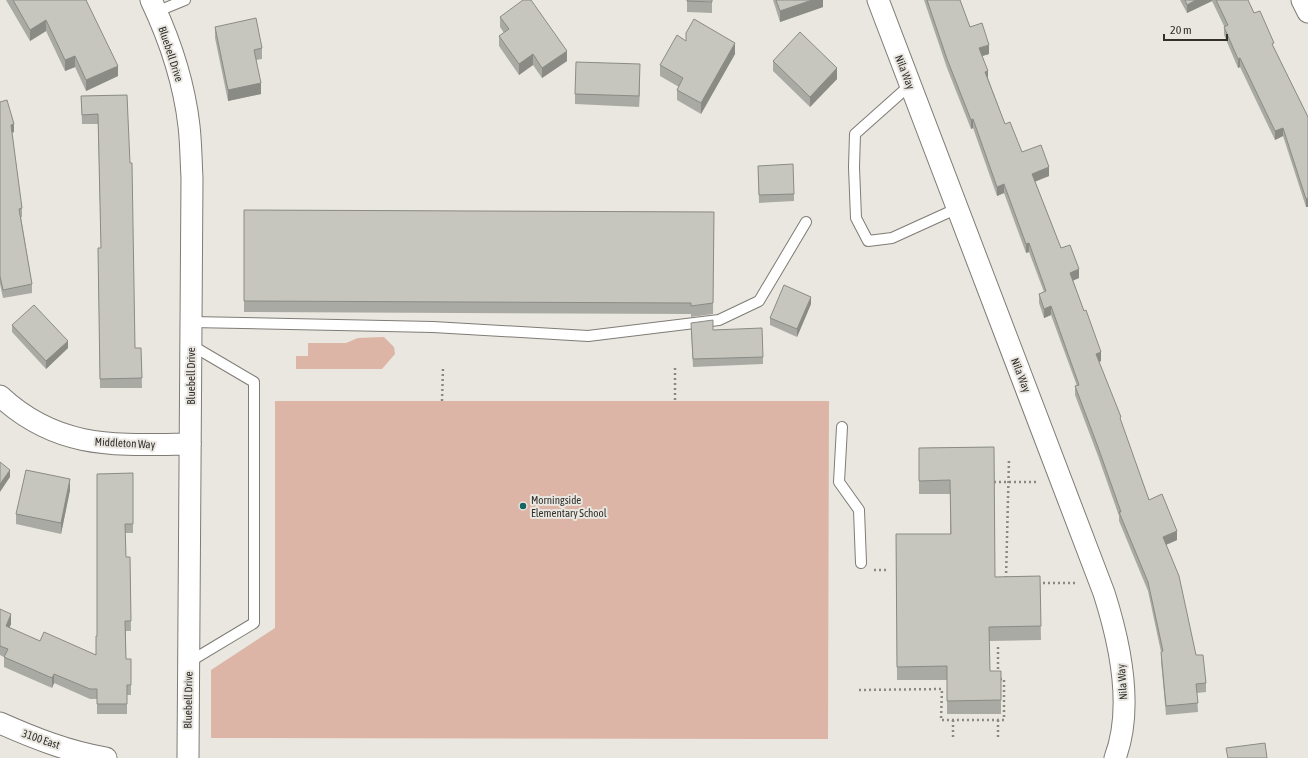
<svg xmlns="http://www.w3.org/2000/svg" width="1308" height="758" font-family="'Asap Condensed',sans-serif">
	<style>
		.green { fill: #ddb5a6 }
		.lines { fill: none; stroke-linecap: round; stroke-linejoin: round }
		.lane-casing { stroke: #7f7c76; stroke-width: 12 }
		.street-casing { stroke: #7f7c76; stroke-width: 23 }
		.path { stroke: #8a8883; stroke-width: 2.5; stroke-dasharray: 2 3; stroke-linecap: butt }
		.lane { stroke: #fff; stroke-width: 10 }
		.street { stroke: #fff; stroke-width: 21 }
		.wall { fill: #aaaaa4 }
		.shaded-wall { fill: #8b8b86 }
		.building { fill: #c6c6bf; stroke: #8b8b86 }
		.poi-dot { fill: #176562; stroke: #eae7e0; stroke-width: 1.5 }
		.labels { text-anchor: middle; stroke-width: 4; stroke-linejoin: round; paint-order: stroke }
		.street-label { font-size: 11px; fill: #31302d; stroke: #eae7e0 }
		.poi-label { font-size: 11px; fill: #31302d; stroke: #eae7e0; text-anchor: start }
	</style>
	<rect width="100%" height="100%" fill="#eae7e0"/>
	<g class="green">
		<polygon points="384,337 394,347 395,354 382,369 296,369 296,356 308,356 308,343 346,343 358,338"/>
		<polygon points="275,401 829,401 828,739 211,738 211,670 275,628"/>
	</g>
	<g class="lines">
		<g class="lane-casing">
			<g id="lane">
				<polyline points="156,12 185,0"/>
				<polyline points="910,85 855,134 854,167 856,218 868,241 892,238 958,208"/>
				<polyline points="191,322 433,327 588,336 719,320 759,301 806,222"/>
				<polyline points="842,427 839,482 859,510 861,563"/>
				<polyline points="189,662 254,623 254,382 191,345"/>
			</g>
		</g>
		<g class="street-casing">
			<g id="street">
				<path d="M151,0C170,40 184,82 189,126C191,143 191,161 192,178L188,758"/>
				<path d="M878,0L1104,593C1120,643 1134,708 1115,758"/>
				<polyline points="1302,0 1308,12"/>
				<path d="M0,396C58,450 116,445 190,444"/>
				<path d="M0,723C34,738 69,752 106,758"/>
			</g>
		</g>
		<g class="path">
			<polyline points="675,368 675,401"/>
			<polyline points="442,401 443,368"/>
			<polyline points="994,482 1038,482"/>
			<polyline points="874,570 889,570"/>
			<polyline points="1006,578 1009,459"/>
			<polyline points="1038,583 1078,583"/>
			<polyline points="998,647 998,673"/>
			<polyline points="859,690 942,689 941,720 1004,720 1004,679 999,679"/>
			<polyline points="953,720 953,739"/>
			<polyline points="998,720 998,739"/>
		</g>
		<use href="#lane" class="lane"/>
		<use href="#street" class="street"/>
	</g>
	<g class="wall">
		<polygon points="6,0 87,0 87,2 118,76 86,91 75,67 65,71 46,31 30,41"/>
		<polygon points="687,0 712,0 712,13 687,12"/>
		<polygon points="773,0 823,0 823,7 780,22"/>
		<polygon points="924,0 960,0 970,27 989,54 982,56 988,78 1005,124 1022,152 1049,176 1035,181 1061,248 1079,278 1073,280 1101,361 1099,362 1149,500 1177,540 1166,545 1196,655 1206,683 1206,692 1197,693 1198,712 1166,715 1161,661 1161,652 1148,591 1119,521 1119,516 1098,456 1075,395 1075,386 1077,386 1051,315 1044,318 1039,303 1039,294 1044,292 1029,252 1026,253 1004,193 997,196 973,128 971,129 947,68"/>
		<polygon points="1180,0 1248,0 1254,13 1274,48 1308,117 1308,207 1306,207 1283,136 1275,140 1240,67 1238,68 1224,35 1224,26 1212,1 1187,13"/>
		<polygon points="500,17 567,61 542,78 533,65 519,75 499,46 499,36 504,33 500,27"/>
		<polygon points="215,27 262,48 262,59 256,60 261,94 228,101 215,38"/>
		<polygon points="686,41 735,54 701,114 677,100 677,90 679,87 660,76 660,65"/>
		<polygon points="773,61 837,79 810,107 773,71"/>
		<polygon points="640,75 639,107 575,104 575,94"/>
		<polygon points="127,95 135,348 141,348 142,388 100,388 98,248 101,248 98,124 82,124 81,96"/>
		<polygon points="0,102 14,132 12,133 22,208 22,217 21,217 32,284 32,293 3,298 0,284"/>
		<polygon points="758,166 794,194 794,201 759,203"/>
		<polygon points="244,210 714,212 713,314 691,317 691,314 244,312"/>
		<polygon points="811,304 797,337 770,325 770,318"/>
		<polygon points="12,325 68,348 46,369 12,332"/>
		<polygon points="691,330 713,330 763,357 763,364 693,367"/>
		<polygon points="994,447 995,577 1040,576 1041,640 989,641 990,671 1001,671 1001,714 947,714 947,680 897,680 896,534 950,534 950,494 919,494 919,448"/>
		<polygon points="133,473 133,533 125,533 126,557 130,557 131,631 126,631 126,659 131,659 131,695 127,695 127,714 97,714 97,699 90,699 54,683 52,688 4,667 4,657 0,655 0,609 11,624 9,628 40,641 96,655 97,636"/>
		<polygon points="70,490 61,534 16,524 16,514"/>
	</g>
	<g class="shaded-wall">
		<polygon points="812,0 823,0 823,7 780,22 780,11"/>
		<polygon points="1196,0 1212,0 1212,1 1187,13 1187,5"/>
		<polygon points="46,20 46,31 30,41 30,30"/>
		<polygon points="735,43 735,54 701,114 701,103"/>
		<polygon points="989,45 989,54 979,57 979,48"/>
		<polygon points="567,51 567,61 542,78 542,68"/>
		<polygon points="533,54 533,65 519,75 519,64"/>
		<polygon points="75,56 75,67 65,71 65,60"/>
		<polygon points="1240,58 1240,67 1238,68 1238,59"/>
		<polygon points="640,64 640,75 639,107 639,96"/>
		<polygon points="118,66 118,76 86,91 86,80"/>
		<polygon points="837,68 837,79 810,107 810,97"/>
		<polygon points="988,71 988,80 985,72"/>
		<polygon points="261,83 261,94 228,101 228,90"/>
		<polygon points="973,119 973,128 971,129 971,120"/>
		<polygon points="14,124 14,132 11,133 11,125"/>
		<polygon points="1283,128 1283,136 1275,140 1275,131"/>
		<polygon points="1049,167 1049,176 1032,183 1032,174"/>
		<polygon points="1004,184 1004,193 997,196 997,187"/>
		<polygon points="1308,198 1308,207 1306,207 1306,199"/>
		<polygon points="1029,243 1029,252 1026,253 1026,244"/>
		<polygon points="1079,269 1079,278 1070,282 1070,273"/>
		<polygon points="811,297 811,304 797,337 797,329"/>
		<polygon points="1051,306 1051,315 1044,318 1044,309"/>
		<polygon points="68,341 68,348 46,369 46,361"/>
		<polygon points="1101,352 1101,361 1096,363 1096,354"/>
		<polygon points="10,470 10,477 0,492 0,484"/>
		<polygon points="70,479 70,490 61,534 61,523"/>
		<polygon points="1177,531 1177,540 1163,546 1163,537"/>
		<polygon points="11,614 11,624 6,636 6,626"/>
		<polygon points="54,674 54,683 52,688 52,678"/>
	</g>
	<g class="building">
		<polygon points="13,0 86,0 118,66 86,80 75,56 65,60 46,20 30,30"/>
		<polygon points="523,0 531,0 567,51 542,68 533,54 519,64 499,36 509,29 500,17"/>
		<polygon points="687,0 712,0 712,2 687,1"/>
		<polygon points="776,0 812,0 780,11"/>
		<polygon points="927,0 960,0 970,27 982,23 989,45 979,48 988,71 985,72 1005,124 1010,122 1022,152 1041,145 1049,167 1032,174 1061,248 1070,245 1079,269 1070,273 1084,311 1086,310 1101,352 1096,354 1121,417 1120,418 1149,500 1162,494 1177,531 1163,537 1179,576 1196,655 1203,655 1206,683 1196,684 1198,703 1166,706 1161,652 1163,651 1148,582 1119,512 1121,512 1098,447 1075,386 1079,385 1051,306 1044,309 1039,294 1046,291 1029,243 1026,244 1004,184 997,187 973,119 971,120 947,59"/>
		<polygon points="1185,0 1196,0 1187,5"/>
		<polygon points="1216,0 1248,0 1254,13 1260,11 1274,43 1272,44 1308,117 1308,198 1306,199 1283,128 1275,131 1240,58 1238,59 1224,27 1228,25"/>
		<polygon points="256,18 262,48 254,50 261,83 228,90 215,27"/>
		<polygon points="694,19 735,43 701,103 677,90 683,78 660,65 677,35 686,41 686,33"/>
		<polygon points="800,32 837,68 810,97 773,61"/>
		<polygon points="576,62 640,64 639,96 575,94"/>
		<polygon points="127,95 130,163 132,163 135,348 141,348 142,378 100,379 98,248 101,248 98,114 82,115 81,96"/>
		<polygon points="7,100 14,124 11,125 22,208 19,209 32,284 3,290 0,276 0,102"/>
		<polygon points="793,164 794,194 759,195 758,166"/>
		<polygon points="244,210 714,212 713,303 691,306 691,303 244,301"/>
		<polygon points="784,285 811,297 797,329 770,318"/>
		<polygon points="34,305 68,341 46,361 12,325"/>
		<polygon points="713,320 713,330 762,328 763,357 693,359 691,323"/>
		<polygon points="994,447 995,577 1040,576 1041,626 989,627 990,671 1001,671 1001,700 947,701 947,666 897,667 896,534 951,534 950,480 919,481 919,448"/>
		<polygon points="0,462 10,470 0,484"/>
		<polygon points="26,470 70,479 61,523 16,514"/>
		<polygon points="133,473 133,524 125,524 126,557 130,557 131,621 125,621 126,659 131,659 131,685 127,685 127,704 97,704 97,689 90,689 54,674 52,678 4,657 8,649 0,646 0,609 11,614 6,626 40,641 44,632 96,655 96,636 97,636 97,474"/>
		<polygon points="1265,743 1267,758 1228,758 1226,748"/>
	</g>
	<circle class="poi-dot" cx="523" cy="506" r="4"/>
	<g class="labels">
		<g class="street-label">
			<text transform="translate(171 54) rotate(72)" y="4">Bluebell Drive</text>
			<text transform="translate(905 72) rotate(69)" y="4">Nila Way</text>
			<text transform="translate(1021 375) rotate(69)" y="4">Nila Way</text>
			<text transform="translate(191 376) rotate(-90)" y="4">Bluebell Drive</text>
			<text transform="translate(125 443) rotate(3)" y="4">Middleton Way</text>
			<text transform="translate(1122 682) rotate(-94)" y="4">Nila Way</text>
			<text transform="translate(188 700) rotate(-89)" y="4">Bluebell Drive</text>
			<text transform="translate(41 739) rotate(19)" y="4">3100 East</text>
		</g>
		<g class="poi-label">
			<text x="531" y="504">Morningside<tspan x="531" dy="13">Elementary School</tspan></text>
		</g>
	</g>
	<path d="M1164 34v6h63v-6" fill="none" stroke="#31302d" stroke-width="2"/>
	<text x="1170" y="34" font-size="12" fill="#31302d" stroke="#eae7e0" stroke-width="3" paint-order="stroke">20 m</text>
</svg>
